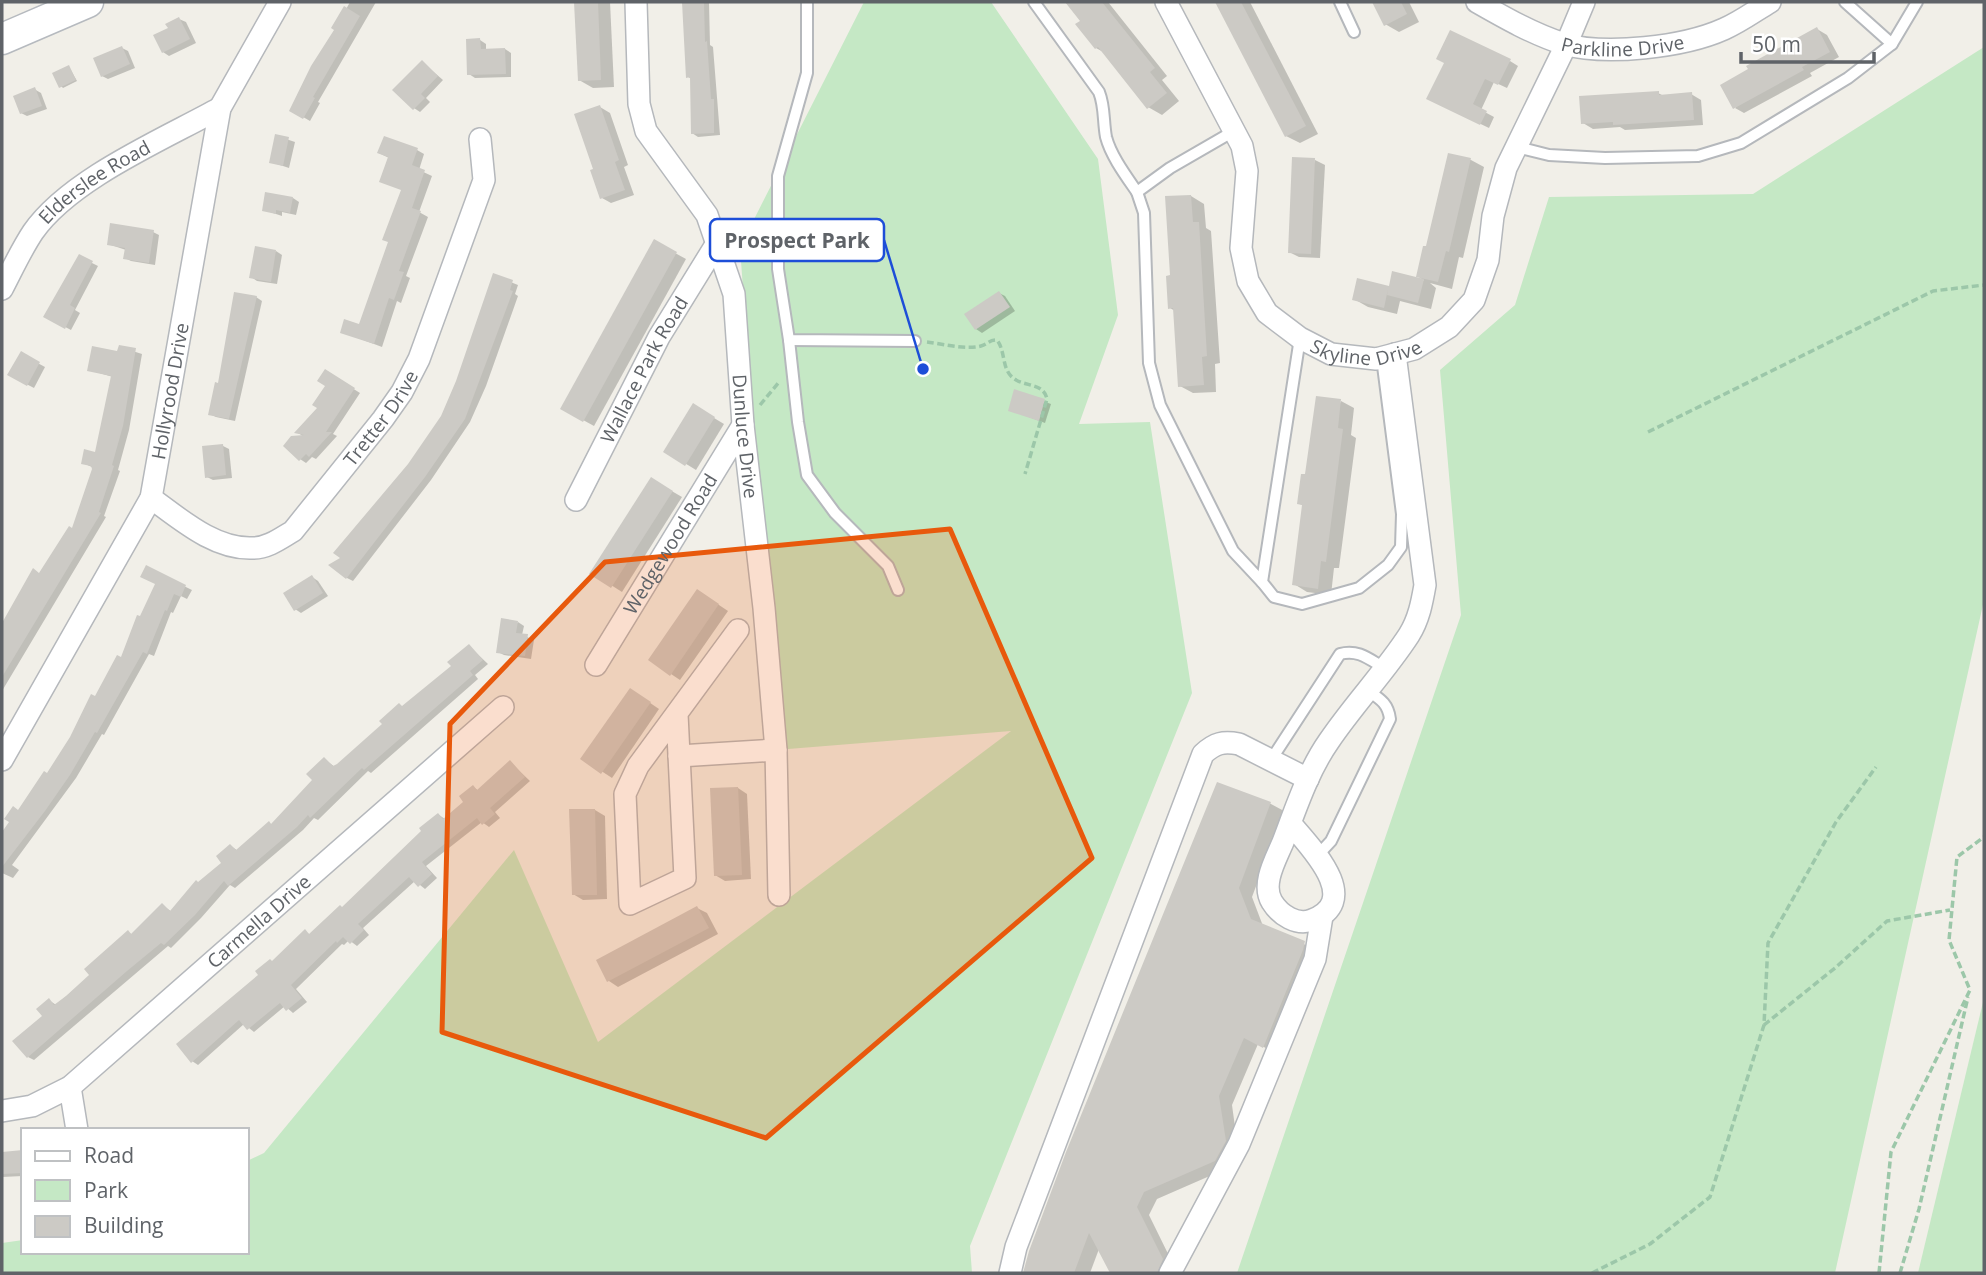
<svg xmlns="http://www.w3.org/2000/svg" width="1986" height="1275" font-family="'Open Sans',sans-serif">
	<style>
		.green { fill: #c5e8c5 }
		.shadow { fill: #0003 }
		.building { fill: #cccac5 }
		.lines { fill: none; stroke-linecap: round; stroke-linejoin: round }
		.lane-casing { stroke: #b5b8bc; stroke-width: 14 }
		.street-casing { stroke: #b5b8bc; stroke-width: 24 }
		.secondary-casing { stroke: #b6babf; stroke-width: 33 }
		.path { stroke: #9cc7a9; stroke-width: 3.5; stroke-dasharray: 7 3.5; stroke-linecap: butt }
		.lane { stroke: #fff; stroke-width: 10 }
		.street { stroke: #fff; stroke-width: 21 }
		.secondary { stroke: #fff; stroke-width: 30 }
		.marked { fill: #e8590c; fill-opacity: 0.2; stroke: #e8590c; stroke-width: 5; stroke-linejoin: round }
		.labels { text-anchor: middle; stroke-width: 6; stroke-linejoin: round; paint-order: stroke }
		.street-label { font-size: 19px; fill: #5f6368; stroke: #fff }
		.leader { fill: none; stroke: #1d4ed8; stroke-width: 2.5 }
		.callout-dot { fill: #1d4ed8; stroke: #fff; stroke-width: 2.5 }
		.callout { fill: #fff; stroke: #1d4ed8; stroke-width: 2.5 }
		.callout-label { font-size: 21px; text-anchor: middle; font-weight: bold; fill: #5f6368 }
	</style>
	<rect width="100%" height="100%" fill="#f1efe8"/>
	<g class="green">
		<polygon points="864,2 991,2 1098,159 1118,315 1079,424 1150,422 1192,693 970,1246 972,1273 2,1273 2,1243 23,1240 23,1252 247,1252 247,1161 264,1153 514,850 598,1042 1011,731 776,750 740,247"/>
		<polygon points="1984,47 1984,600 1835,1273 1237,1273 1461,615 1440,370 1515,305 1549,197 1753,194"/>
		<polygon points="1984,998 1984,1273 1918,1273"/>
	</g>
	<g class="shadow">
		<polygon points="350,2 376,2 318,102 320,103 310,121 291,110"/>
		<polygon points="576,2 610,2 614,87 593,88 579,80"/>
		<polygon points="684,2 709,2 710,45 713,47 720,135 698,137 692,133 692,79 688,77"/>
		<polygon points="1067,2 1108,2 1167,76 1162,80 1179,101 1162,115 1148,107 1105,53 1096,48 1082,21"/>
		<polygon points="1217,2 1250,2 1318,134 1300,143 1286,136"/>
		<polygon points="1374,2 1409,2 1419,22 1399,32 1385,24"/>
		<polygon points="179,19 186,22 196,43 169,56 163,52 170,29"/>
		<polygon points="1817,29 1827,35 1839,57 1810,73 1812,76 1744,113 1735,108"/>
		<polygon points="480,40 486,44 486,50 505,49 511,53 511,77 475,78 469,74"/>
		<polygon points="122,48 128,51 135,68 108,79 102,76"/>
		<polygon points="1510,61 1518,66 1507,88 1494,82 1481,110 1494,117 1489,128 1437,103"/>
		<polygon points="422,62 443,80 426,98 430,102 420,112 414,108"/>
		<polygon points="69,67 77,81 63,88 61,86"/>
		<polygon points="34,89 41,93 47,109 27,116 21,113"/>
		<polygon points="1658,93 1664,96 1691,94 1701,100 1703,125 1625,130 1620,127 1593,129 1583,123"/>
		<polygon points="600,107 610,113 628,165 624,167 634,195 611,203 602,198 595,170"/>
		<polygon points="277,136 295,142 289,168 271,162"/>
		<polygon points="417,150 424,154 419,170 432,176 419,212 428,217 406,276 410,278 401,303 397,301 382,347 342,332 360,326 389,242 403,191 389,158 379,153"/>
		<polygon points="1449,155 1471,160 1484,167 1463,258 1459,257 1452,289 1430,283 1436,288 1431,309 1400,301 1397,314 1368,307 1354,299 1390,288 1394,273 1424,281 1418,276 1427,248"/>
		<polygon points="1315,160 1325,165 1320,258 1299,257 1289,252"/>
		<polygon points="1191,196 1204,204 1206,228 1211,231 1220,363 1215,364 1216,392 1193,393 1180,386 1175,311 1170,308 1172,277"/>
		<polygon points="293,198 299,202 296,215 282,212 282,216 264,210"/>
		<polygon points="153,232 159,235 155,265 131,261 125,258 126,250 108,244"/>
		<polygon points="655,242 686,259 594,426 563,409"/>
		<polygon points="276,251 282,255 277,284 257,281 251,277"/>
		<polygon points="80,257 98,266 75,310 80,313 71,330 46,317"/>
		<polygon points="495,276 518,285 515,294 518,296 486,386 470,422 431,480 353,581 347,578 343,558 442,417 457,382"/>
		<polygon points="999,293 1005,296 1015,311 982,333 976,329"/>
		<polygon points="256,297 262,301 235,421 216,417 210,414 219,385"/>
		<polygon points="120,347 142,354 129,430 118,470 120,471 104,516 106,517 2,691 2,631 73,531 94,468 83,463 97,454 113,377 89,370 119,353"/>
		<polygon points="21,354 45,367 34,388 9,375"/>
		<polygon points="325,371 360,393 333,434 337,436 316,459 312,457 306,463 300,459 304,437 297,432 319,408 327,385"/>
		<polygon points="1015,391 1051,404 1045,423 1010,410"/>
		<polygon points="1341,401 1354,408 1351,435 1356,438 1339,568 1334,568 1331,595 1307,592 1294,584 1304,506 1298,503 1307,476"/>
		<polygon points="694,406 724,424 696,470 665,451"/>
		<polygon points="223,446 229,449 232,478 213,480 207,477"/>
		<polygon points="651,479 682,497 622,592 592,573"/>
		<polygon points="147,568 192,590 187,599 181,596 173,613 171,612 154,656 149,654 104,735 102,734 76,778 12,865 19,870 13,878 2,873 2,835 47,775 122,660 157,584"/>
		<polygon points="312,577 318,581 328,596 301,613 295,609"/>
		<polygon points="707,597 728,611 680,680 671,674"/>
		<polygon points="518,622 524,626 522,635 534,640 531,659 504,655 498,652"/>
		<polygon points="469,646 488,664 475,675 478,679 371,773 368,771 318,820 314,818 303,830 235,888 230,885 201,918 171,948 168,946 34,1060 28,1057 49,1000 56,1005 91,975 128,932 133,935 162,905 172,912 224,863 231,846 238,851 269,823 273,825 314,780 324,759 335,767 453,666"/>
		<polygon points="640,696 659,709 612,778 583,759"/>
		<polygon points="510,762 530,781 495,812 500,818 489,827 482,822 426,866 437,878 425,889 415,881 363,928 369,935 357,946 349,940 344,945 342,944 296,989 307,1002 293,1013 285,1006 254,1032 244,1024 198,1065 192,1061 274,962 305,932 311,935 343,908 439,815 445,819 466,802 473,787 479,791"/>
		<polygon points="1218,784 1271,804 1284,811 1252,897 1263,926 1317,950 1277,1054 1258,1044 1232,1105 1238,1149 1228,1168 1157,1199 1149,1215 1175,1268 1173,1273 1112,1273 1099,1249 1090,1273 1025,1273 1030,1251"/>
		<polygon points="738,788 747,794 751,879 725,881 715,875"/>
		<polygon points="595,810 605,816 607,899 583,900 573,894"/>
		<polygon points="697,908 707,913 718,934 618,987 609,981 598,961"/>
		<polygon points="23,1152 23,1176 2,1177 2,1153"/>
	</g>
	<g class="building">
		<polygon points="574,2 598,2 601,80 578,81"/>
		<polygon points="682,2 704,2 705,42 707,41 711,99 714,99 714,133 691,134 690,77 686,78"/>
		<polygon points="1065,2 1102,2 1155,68 1150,72 1167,93 1147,109 1098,47 1095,49 1075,24 1080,21"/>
		<polygon points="1215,2 1241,2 1306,126 1285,137"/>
		<polygon points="1372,2 1401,2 1407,14 1384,26"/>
		<polygon points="344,6 360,16 313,97 315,98 303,119 289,111 311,66 334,30 331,28"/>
		<polygon points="179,17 190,39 162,53 153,35 168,28 165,24"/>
		<polygon points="1817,27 1830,52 1802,67 1804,70 1733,109 1720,85 1748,69 1746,66"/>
		<polygon points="1450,30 1511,59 1498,85 1485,79 1473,104 1487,111 1480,125 1426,99 1444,63 1436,59"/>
		<polygon points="480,38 481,49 505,48 506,74 467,75 466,39"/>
		<polygon points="122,46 130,64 101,77 93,58"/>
		<polygon points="422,60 438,76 421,94 425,98 413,110 392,90"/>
		<polygon points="69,65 76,80 59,88 52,73"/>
		<polygon points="35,87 42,106 20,114 13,96"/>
		<polygon points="1659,91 1659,95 1692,92 1694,120 1613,125 1613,122 1581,124 1579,96"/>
		<polygon points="600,105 619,160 615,162 625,190 600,199 590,170 593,169 574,114"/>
		<polygon points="275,134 289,137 283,166 269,163"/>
		<polygon points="384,136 418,148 412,165 425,170 412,208 421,211 399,271 404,272 394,300 389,298 374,344 340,333 344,319 359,324 388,242 382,240 401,190 379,182 388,157 377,153"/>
		<polygon points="1448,153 1471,158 1449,252 1446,251 1438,282 1416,277 1423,246 1426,246"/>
		<polygon points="1292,157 1315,158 1311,254 1288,253"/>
		<polygon points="265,192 293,197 290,213 276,210 276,214 262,211"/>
		<polygon points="1191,195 1193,222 1199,222 1207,356 1202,357 1204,385 1178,387 1173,308 1168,309 1166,276 1170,275 1165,196"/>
		<polygon points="110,223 154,230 149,263 123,259 125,248 107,245"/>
		<polygon points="654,239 677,252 583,422 560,409"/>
		<polygon points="255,246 276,250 271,282 249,278"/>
		<polygon points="79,254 93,261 70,305 75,308 65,329 43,317"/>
		<polygon points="1392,271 1424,279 1418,303 1387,295 1388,289 1384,308 1352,300 1357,278 1389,286"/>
		<polygon points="493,273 513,280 510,290 513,291 465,419 425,477 346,579 328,565 340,558 333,553 408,464 441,416 456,381"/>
		<polygon points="999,291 1010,307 975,330 964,314"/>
		<polygon points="234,292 257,296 229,419 208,415 215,382 218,383"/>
		<polygon points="119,345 136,348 123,426 112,465 114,466 99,512 101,513 2,677 2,623 33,568 39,573 69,526 72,528 92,469 91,466 81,464 84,449 95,452 111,376 87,371 92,346 117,351"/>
		<polygon points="21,351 40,362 27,386 7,375"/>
		<polygon points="325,369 355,388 326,432 332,432 309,457 306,454 299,461 283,446 291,436 304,435 294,433 317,408 312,405 325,386 317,381"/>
		<polygon points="1014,389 1045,399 1039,421 1008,411"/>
		<polygon points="1316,396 1341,399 1338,428 1343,429 1326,562 1321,561 1318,589 1292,585 1302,505 1297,504 1301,474 1305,474"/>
		<polygon points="693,403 715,417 685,466 663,452"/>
		<polygon points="223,444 226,475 205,478 202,446"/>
		<polygon points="651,477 673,491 611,588 589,574"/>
		<polygon points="146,565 186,585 181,597 174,594 167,611 165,610 147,654 143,652 97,733 95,732 70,775 45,811 2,867 2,832 9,822 4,819 13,806 18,810 44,771 47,773 70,737 91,694 95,696 117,655 121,657 137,615 140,616 155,584 140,577"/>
		<polygon points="312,575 323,593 294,611 283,593"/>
		<polygon points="697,589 719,604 670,676 648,660"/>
		<polygon points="501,618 518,621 516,633 528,634 525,656 496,653"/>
		<polygon points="469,644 483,660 470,671 473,675 364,770 362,768 310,818 308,815 297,827 228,886 224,881 195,915 164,945 161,943 127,971 27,1058 12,1041 42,1016 36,1009 49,998 54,1005 66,996 89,975 84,969 128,930 131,934 162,903 170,911 196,880 198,882 221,863 216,856 230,844 236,850 269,821 271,824 312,780 306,774 324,757 333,766 337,764 382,724 379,721 399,703 402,706 451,666 447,662"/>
		<polygon points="630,688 651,702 601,774 580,759"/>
		<polygon points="510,760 525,777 490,808 495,814 482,825 477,818 422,862 432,874 418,887 409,877 358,924 364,930 350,944 343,937 337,943 336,941 291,985 302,998 286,1011 280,1003 247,1030 239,1020 191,1063 176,1044 258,975 255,971 270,959 272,961 305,929 309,934 340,905 342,907 421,831 419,828 438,813 443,819 463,802 459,796 473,785 477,790"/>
		<polygon points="1217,782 1271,802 1239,888 1251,919 1305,941 1303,950 1263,1048 1244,1038 1219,1096 1226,1141 1215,1161 1144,1192 1137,1207 1163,1259 1157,1273 1110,1273 1089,1233 1074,1273 1023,1273 1029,1251 1066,1152"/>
		<polygon points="738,787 742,875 714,876 710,788"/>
		<polygon points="569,809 595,809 597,895 572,895"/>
		<polygon points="697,906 709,928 607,982 596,960"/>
		<polygon points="23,1150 23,1173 2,1174 2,1152"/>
	</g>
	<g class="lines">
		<g class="lane-casing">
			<g id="lane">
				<polyline points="807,2 807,73 778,176 778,269 789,340 915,341"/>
				<path d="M1034,2L1099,92C1105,107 1103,121 1106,137C1111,156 1126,176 1137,192"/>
				<polyline points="1340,2 1354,32"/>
				<polyline points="1845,2 1892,44"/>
				<polyline points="1234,131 1170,168 1137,192 1144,213 1149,363 1160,405 1233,551 1262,582"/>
				<polyline points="1517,147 1549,155 1605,158 1698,156 1741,143 1848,78 1892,44 1917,2"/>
				<polyline points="1300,338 1262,582 1274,597 1302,604 1359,588 1388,565 1401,547 1402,514 1382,358"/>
				<polyline points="789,340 798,422 807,475 835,513 888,566 898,590"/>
				<path d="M1271,760L1340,654C1358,649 1369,659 1384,668"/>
				<path d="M1317,856L1331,841L1390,719C1388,703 1380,699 1367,690"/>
			</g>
		</g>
		<g class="street-casing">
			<g id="street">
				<path id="s1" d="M636,2L639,104L646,131L707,215L734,294L743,425L764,608L776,750L779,895"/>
				<path id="s2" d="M1166,2L1242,146L1247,171L1241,248L1248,281L1267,313L1300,338L1331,354L1376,359L1414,349L1449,327L1474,300L1488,260L1493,216L1506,168L1566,45L1584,2"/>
				<path id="s3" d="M1477,2C1505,18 1533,34 1564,44C1606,56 1684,47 1724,29C1740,22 1755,11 1770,2"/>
				<path id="s4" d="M2,289C12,270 21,250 33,232C70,179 162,140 220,108"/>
				<path id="s5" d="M151,498C180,519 215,550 253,548C268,548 281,538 293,531L383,419L402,392L419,359L484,180L480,139"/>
				<path id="s6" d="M576,500L659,337L717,243"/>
				<path id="s7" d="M596,665L743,425"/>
				<polyline points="677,714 685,878 630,904 625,794 638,766 738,630"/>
				<polyline points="679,756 776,750"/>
				<path id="s8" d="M2,760L151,498L220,108L280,2"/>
				<path d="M1290,823C1309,846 1364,900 1312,920C1297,926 1280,915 1272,902C1261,884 1276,859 1283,842C1296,808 1308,771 1329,741C1354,704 1385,672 1409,635C1419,619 1422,602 1425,585L1395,354"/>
				<polyline points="70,1087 77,1130"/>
				<path id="s9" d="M2,1111L32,1106L70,1087L503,707"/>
				<path d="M1010,1273L1016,1247L1203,754C1215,743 1223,741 1239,744L1308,779"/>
				<polyline points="1170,1273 1239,1144 1315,959 1322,916"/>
			</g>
		</g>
		<g class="secondary-casing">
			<polyline id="secondary" points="2,39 88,2"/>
		</g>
		<g class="path">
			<path d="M927,342C943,344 966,350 981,346C988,344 989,340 997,340C1005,350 1002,367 1011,376C1022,388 1043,381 1047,399L1025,474"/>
			<polyline points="760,405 780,381"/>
			<polyline points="1648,432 1933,291 1984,285"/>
			<polyline points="1764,1025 1835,968 1887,921 1950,910"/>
			<polyline points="1592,1273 1650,1244 1710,1197 1764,1025 1768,943 1836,822 1876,767"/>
			<polyline points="1879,1273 1891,1152 1970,990 1949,940 1957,857 1984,837"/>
			<polyline points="1900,1273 1919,1209 1968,997"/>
		</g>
		<use href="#lane" class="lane"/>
		<use href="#street" class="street"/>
		<use href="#secondary" class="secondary"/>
	</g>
	<path class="marked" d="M950,529L1092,858L766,1138L442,1032L450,724L605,562Z"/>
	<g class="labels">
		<g class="street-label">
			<text dy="7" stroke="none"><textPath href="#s3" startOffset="156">Parkline Drive</textPath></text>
			<text dy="7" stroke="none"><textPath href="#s4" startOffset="145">Elderslee Road</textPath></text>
			<text dy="7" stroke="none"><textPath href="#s2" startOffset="448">Skyline Drive</textPath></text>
			<text dy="7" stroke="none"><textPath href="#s6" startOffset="147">Wallace Park Road</textPath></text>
			<text dy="7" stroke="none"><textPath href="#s8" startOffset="410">Hollyrood Drive</textPath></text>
			<text dy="7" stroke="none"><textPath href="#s5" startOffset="303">Tretter Drive</textPath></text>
			<text dy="7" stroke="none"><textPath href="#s1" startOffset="460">Dunluce Drive</textPath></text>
			<text dy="7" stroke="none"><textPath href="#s7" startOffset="142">Wedgewood Road</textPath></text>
			<text dy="7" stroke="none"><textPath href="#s9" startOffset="324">Carmella Drive</textPath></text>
		</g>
	</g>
	<path class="leader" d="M923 369L884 240"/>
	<circle class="callout-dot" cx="923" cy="369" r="7"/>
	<rect class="callout" x="710" y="219" width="174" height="42" rx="7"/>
	<g class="callout-label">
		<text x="797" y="248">Prospect Park</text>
	</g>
	<rect width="1986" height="1275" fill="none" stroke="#5f6368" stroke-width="7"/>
	<rect x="21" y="1128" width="228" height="126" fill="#ffffff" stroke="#bfc1c3" stroke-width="2"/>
	<rect x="35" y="1151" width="35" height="10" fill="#ffffff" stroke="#bfc1c3" stroke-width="2"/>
	<text x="84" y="1163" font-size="21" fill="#5f6368">Road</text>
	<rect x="35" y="1180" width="35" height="21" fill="#c5e8c5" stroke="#bfc1c3" stroke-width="2"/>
	<text x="84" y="1198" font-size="21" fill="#5f6368">Park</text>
	<rect x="35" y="1216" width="35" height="21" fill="#cccac5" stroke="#bfc1c3" stroke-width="2"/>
	<text x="84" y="1233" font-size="21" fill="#5f6368">Building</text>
	<path d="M1741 52v10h133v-10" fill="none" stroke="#5f6368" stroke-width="3.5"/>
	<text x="1752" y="52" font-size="21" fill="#5f6368" stroke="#ffffff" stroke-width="5" paint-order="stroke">50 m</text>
</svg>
